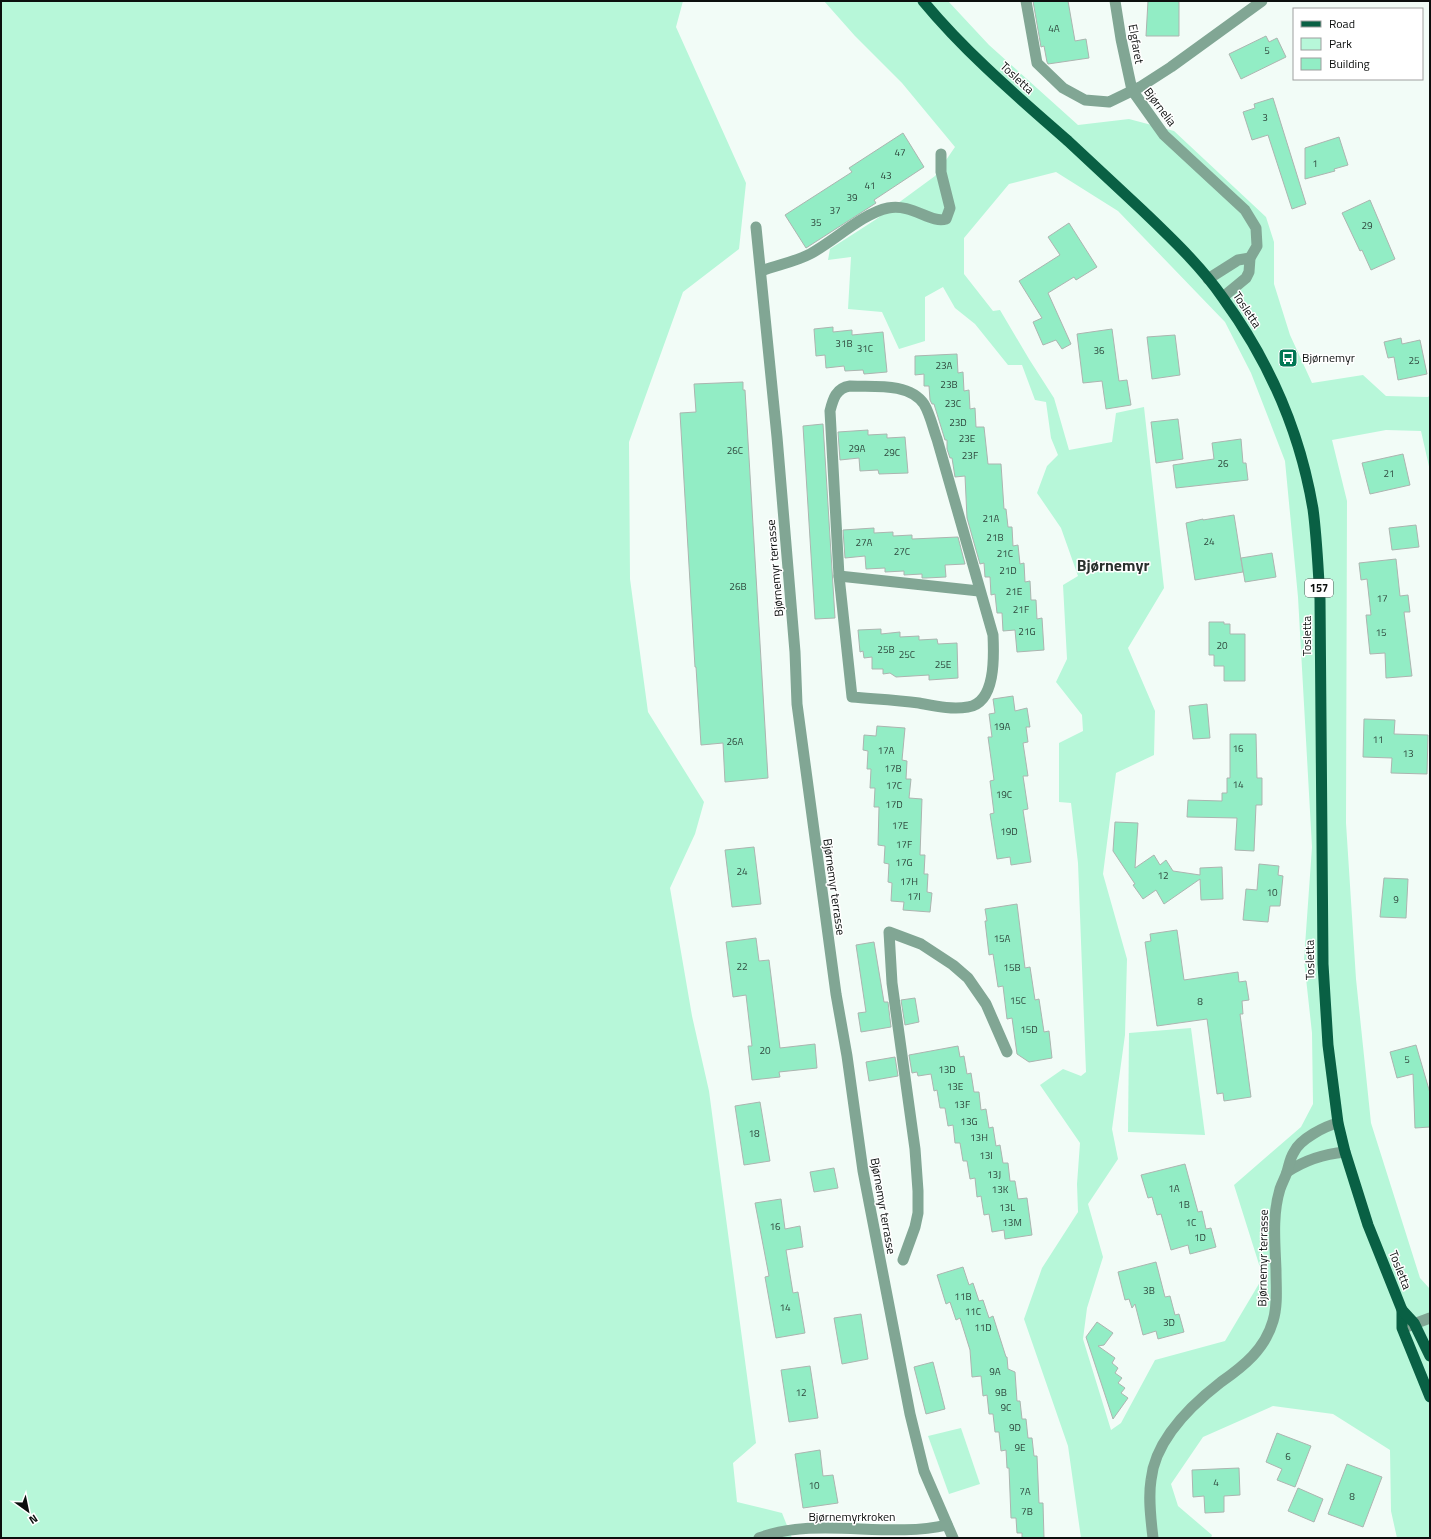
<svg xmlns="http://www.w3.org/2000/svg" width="1431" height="1539" font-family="'Titillium Web',sans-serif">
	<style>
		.green { fill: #b7f7d9; fill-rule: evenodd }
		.building { fill: #92edc5; stroke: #acb5b0 }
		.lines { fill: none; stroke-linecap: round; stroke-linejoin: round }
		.minor { stroke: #81a694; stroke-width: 11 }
		.primary { stroke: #096044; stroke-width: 11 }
		.labels { text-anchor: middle; stroke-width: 3; stroke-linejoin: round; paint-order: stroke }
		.number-label { font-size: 10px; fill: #2e463c }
		.shield { fill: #fff; stroke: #555756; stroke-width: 1 }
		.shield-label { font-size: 11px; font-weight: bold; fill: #0c0f0e }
		.street-label { font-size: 12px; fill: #0c0f0e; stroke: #fff }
		.poi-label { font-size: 12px; fill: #0c0f0e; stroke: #fff; text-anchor: start }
		.district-label { font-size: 16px; font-weight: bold; fill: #29312d; stroke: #fff }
	</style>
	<rect width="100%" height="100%" fill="#f2fcf7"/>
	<g class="green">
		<polygon points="1,1 683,1 676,27 746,183 739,249 683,292 629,442 630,579 648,712 704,802 695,834 670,888 692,1016 709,1091 756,1443 733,1463 737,1502 782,1513 792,1538 1,1538"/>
		<path d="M824,1H948L989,45L1078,125L1129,119L1174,131L1266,217L1274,242V284L1290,335L1312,383L1363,375L1386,396L1428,397L1430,395V471L1421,431L1386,430L1332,440L1347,501L1346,823L1356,979L1371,1123L1420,1278L1430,1289V1538H1397L1391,1511L1390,1450L1333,1414L1273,1406L1203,1437L1171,1484L1178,1506L1212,1535L1211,1538H1081L1068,1446L1024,1319L1042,1268L1078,1212L1077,1184L1080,1143L1040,1085L1063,1069L1081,1076L1086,1072L1078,863L1071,803L1059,802V743L1083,731L1082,715L1056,682L1067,659L1063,585L1078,576L1061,528L1037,493L1047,466L1058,455L1051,438L1046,402L1035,400L1022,365H1008L975,324L955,308L943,287L925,297V341L899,349L882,312L848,309L851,257L828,260L830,249L875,220L935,176L955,147L902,83L855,36ZM1056,172L1118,211L1225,322L1251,373L1285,461L1298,597L1312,847L1304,960L1312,1033L1313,1104L1301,1127L1234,1185L1263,1277L1225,1341L1155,1360L1121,1423L1111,1430L1083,1339L1087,1308L1103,1257L1088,1204L1118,1159L1112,1129L1125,1035L1127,959L1103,874L1116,773L1154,755L1155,711L1128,648L1164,588L1144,407L1116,413L1112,442L1069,450L1054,398L1029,359L1000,310L993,311L964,274V238L1009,184Z"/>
		<polygon points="1191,1028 1205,1135 1128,1132 1129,1033"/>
		<polygon points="961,1428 980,1484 949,1494 928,1436"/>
	</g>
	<g class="building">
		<polygon points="1033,1 1068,1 1075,41 1086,39 1089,58 1048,64 1047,62 1044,46 1041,47"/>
		<polygon points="1148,1 1179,1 1179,36 1146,36"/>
		<polygon points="1266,36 1269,42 1277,38 1286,57 1241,79 1229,54"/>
		<polygon points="1273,98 1306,204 1292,209 1268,135 1252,140 1243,112 1255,108 1254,104"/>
		<polygon points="903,133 924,167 874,200 876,203 806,248 785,215 852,172 849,168"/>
		<polygon points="1339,137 1348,165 1334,169 1335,171 1305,179 1305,148"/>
		<polygon points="1370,200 1395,259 1371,270 1362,250 1360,251 1342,213"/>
		<polygon points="1069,223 1097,267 1076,280 1074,277 1048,293 1071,344 1062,349 1056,340 1043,345 1033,322 1042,318 1019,281 1060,255 1048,237"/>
		<polygon points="833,327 833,332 852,330 852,335 883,332 887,372 864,374 863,370 845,371 844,366 826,368 825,355 816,356 814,329"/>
		<polygon points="1112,329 1119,381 1127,380 1131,405 1106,409 1102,381 1083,383 1077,334"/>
		<polygon points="1175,335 1180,375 1152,379 1147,337"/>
		<polygon points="1401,338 1402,344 1420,340 1427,374 1398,380 1394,357 1388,358 1384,342"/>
		<polygon points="957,354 958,373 963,372 964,391 969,390 970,409 975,408 976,427 984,427 988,464 1001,464 1004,509 1006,509 1008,527 1012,527 1013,546 1018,545 1020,564 1024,563 1025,582 1030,581 1031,600 1036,600 1037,619 1042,618 1044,650 1017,652 1015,630 1003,631 1002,613 997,613 995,594 991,595 990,577 985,577 984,563 980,564 967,518 965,476 955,477 952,458 950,458 947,449 947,440 945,440 934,404 932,404 930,400 929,386 924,386 924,374 915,375 915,356"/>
		<polygon points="743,382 743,390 745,390 768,778 725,782 723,743 701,745 696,667 695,667 680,413 696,412 694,384"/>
		<polygon points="1178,419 1183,459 1156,463 1151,422"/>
		<polygon points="823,424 835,618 815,619 803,426"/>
		<polygon points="868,430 868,435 887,434 887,438 905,437 908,473 879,474 878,470 860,471 859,458 840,460 838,432"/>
		<polygon points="1241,439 1243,463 1246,463 1248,480 1176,488 1173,465 1214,459 1212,443"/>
		<polygon points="1403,454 1410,485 1370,494 1362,463"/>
		<polygon points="1234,515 1243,572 1195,580 1186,523 1203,519 1203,520"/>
		<polygon points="1416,525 1419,547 1392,550 1389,528"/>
		<polygon points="874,528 874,533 893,532 893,536 912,535 912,539 958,537 965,564 945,565 946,577 926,578 922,578 922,574 904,575 904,571 885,572 885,568 866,569 865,556 845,558 843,530"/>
		<polygon points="1272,553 1276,577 1245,582 1241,558"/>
		<polygon points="1396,559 1400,596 1408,595 1410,612 1404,612 1412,676 1386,678 1385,653 1370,654 1366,615 1371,615 1367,579 1361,580 1359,563"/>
		<polygon points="1209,622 1224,622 1224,624 1230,624 1230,634 1245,634 1245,681 1224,681 1224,666 1214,666 1214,655 1209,655"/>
		<polygon points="881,629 881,634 900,632 900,637 919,636 919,640 937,639 938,644 957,643 958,678 929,680 929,675 896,677 890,673 883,674 883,669 872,669 872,657 864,658 863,651 860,652 858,630"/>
		<polygon points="1013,696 1015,711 1027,708 1030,727 1026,727 1028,742 1023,743 1028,776 1023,776 1028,809 1023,810 1031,862 1011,865 1010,857 997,859 990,814 994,813 990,781 994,780 988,737 992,737 989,714 995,713 993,699"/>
		<polygon points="1207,704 1210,738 1193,739 1189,706"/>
		<polygon points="1364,719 1395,720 1394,734 1428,735 1427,774 1391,773 1392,758 1363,757"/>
		<polygon points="877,726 905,728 902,760 907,761 906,779 911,779 909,798 922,799 920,855 925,855 924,874 928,874 927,892 932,893 930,912 903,910 904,902 891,901 892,883 888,882 889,864 884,863 885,846 878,845 879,807 874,807 875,788 870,788 871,769 867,769 868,751 863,750 864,735 876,736"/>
		<polygon points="1230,734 1256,734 1257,778 1262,778 1262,805 1256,805 1254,851 1235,850 1237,818 1187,817 1188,800 1222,801 1222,793 1227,793 1227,778 1230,778"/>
		<polygon points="1115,822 1138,823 1135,868 1154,855 1160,865 1166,860 1173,871 1200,875 1200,868 1222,867 1223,899 1201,900 1200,879 1164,904 1156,890 1143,899 1133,885 1135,884 1113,851"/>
		<polygon points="754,847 761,904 732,907 725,850"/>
		<polygon points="1259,864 1279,866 1278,875 1283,876 1280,906 1270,906 1268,922 1243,920 1246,889 1257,890"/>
		<polygon points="1384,878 1408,879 1406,918 1380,917"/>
		<polygon points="1017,904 1025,968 1030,967 1035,1000 1039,999 1044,1032 1049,1031 1052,1058 1029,1062 1017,1054 1012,1018 1007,1019 1003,986 998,987 993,954 989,955 985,921 987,921 985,909"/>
		<polygon points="1177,930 1184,980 1238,972 1239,982 1246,981 1249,1000 1242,1001 1243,1014 1240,1014 1251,1097 1224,1101 1223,1093 1217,1094 1207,1019 1157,1026 1145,942 1151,941 1150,934"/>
		<polygon points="756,938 759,961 769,960 780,1048 815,1044 817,1068 779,1072 780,1077 752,1080 748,1046 752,1046 746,995 733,997 726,942"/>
		<polygon points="874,942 884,1002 888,1002 891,1027 861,1032 858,1013 866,1012 856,945"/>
		<polygon points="915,998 919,1022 905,1025 901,1000"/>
		<polygon points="1416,1045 1430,1093 1430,1127 1415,1128 1413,1074 1397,1078 1390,1052"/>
		<polygon points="958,1046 960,1057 964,1056 967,1074 971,1073 974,1092 979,1092 981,1110 986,1109 989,1128 993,1127 996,1146 1000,1145 1003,1163 1008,1163 1010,1181 1015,1181 1018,1199 1027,1198 1032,1235 1005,1239 1004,1230 992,1232 989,1214 984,1215 981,1196 977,1197 975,1178 970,1179 967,1161 963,1161 960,1143 955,1143 953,1125 948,1126 945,1108 940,1108 937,1090 934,1091 931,1074 918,1076 917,1072 912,1073 909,1055"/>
		<polygon points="895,1057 898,1076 869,1081 866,1062"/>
		<polygon points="760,1102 770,1161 744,1165 735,1106"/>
		<polygon points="1185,1164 1198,1212 1202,1211 1206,1229 1211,1228 1216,1247 1190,1254 1188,1245 1171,1250 1161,1214 1157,1215 1152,1197 1148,1198 1141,1175"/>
		<polygon points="834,1168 838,1188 814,1192 810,1172"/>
		<polygon points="781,1199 785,1229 800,1226 803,1247 786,1250 793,1293 798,1292 805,1333 776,1338 765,1277 769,1276 755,1203"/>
		<polygon points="1156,1262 1165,1297 1170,1296 1175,1315 1179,1314 1184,1332 1158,1339 1156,1331 1143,1335 1135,1304 1132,1308 1129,1299 1125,1300 1118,1272"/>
		<polygon points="963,1267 969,1285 973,1283 979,1301 983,1300 989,1318 993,1316 1006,1357 1007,1357 1008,1369 1015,1372 1017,1401 1020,1401 1022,1419 1026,1419 1028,1438 1032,1438 1034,1456 1037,1456 1039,1503 1043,1503 1044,1538 1022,1538 1022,1533 1017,1533 1016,1518 1011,1518 1009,1468 1007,1468 1006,1450 1001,1451 999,1432 995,1432 993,1414 989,1414 987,1395 983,1396 981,1376 972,1377 970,1350 960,1318 956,1320 950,1302 946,1304 937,1275"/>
		<polygon points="861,1314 868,1359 842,1364 834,1318"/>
		<polygon points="1097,1322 1113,1333 1104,1345 1098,1346 1115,1358 1112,1363 1118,1368 1115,1373 1122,1378 1118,1383 1125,1388 1121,1393 1128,1398 1113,1419 1086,1337"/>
		<polygon points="933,1362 945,1409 926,1414 914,1367"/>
		<polygon points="810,1366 818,1418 789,1422 781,1370"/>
		<polygon points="1277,1433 1311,1446 1295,1487 1277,1480 1282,1469 1266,1462"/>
		<polygon points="820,1450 823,1476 833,1475 838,1503 803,1508 795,1454"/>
		<polygon points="1347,1464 1382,1477 1363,1527 1328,1514"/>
		<polygon points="1239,1468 1240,1495 1224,1496 1224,1512 1205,1513 1204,1496 1193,1497 1192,1470"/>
		<polygon points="1298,1488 1323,1499 1314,1522 1288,1511"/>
	</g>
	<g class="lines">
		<g class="minor">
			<polyline points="1026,1 1037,63 1063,88 1085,100 1109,102 1140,87 1171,67 1262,1"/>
			<polyline points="1115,1 1121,39 1132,90 1164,135 1245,210 1256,228 1257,246 1250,258 1249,272 1246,278 1223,297"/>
			<polyline points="756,227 777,437 795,652 797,704 836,994 847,1056 863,1171 910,1414 924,1471 953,1538"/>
			<path d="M761,271C777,265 795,262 810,254C833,242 863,213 888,208C912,203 931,224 946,219L950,208L941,172V154"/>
			<polyline points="1208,279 1238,260 1250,258"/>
			<path d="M850,386C873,387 909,382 924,404C930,414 933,428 937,439L993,635C994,656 996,703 968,707C952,710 935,706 919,703C897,700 875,699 852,697L839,576L830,411C833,399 836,388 850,386Z"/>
			<polyline points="839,576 979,591"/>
			<path d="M1287,1172C1305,1160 1323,1154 1345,1152"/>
			<polyline points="903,1260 915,1227 918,1213 918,1191 915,1149 892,983 889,932 921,944 953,965 968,978 986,1004 1007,1052"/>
			<polyline points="1406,1327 1430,1318"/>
			<path d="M759,1538C817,1516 886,1539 947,1525"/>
			<path d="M1153,1538C1151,1520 1148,1499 1151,1480C1155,1440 1190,1406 1221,1382C1244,1366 1265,1349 1273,1321C1278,1305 1276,1287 1276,1270C1275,1243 1272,1215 1280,1189C1282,1183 1285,1178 1287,1172C1289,1165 1290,1158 1294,1152C1300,1139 1325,1126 1338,1123"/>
		</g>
		<g class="primary">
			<path d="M923,1C966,53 1018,97 1068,141C1093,164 1117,187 1142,210C1171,238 1200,265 1223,298C1269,361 1300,432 1313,509C1317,539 1318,569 1320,599L1323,964L1328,1045L1338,1123L1345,1152L1368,1225L1402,1310V1328L1430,1397"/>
			<polyline points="1402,1310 1414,1323 1430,1356"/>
		</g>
	</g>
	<defs>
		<g id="bus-square" transform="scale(1)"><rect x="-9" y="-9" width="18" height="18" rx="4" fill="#007854" stroke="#fff"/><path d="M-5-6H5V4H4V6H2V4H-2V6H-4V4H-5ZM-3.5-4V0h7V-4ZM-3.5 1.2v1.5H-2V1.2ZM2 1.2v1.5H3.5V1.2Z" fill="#fff"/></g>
	</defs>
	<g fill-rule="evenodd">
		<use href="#bus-square" x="1288" y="358"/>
	</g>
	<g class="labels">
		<g class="number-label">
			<text x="1054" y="32">4A</text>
			<text x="1267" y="54">5</text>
			<text x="1265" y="121">3</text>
			<text x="900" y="156">47</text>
			<text x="1315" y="167">1</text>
			<text x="886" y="179">43</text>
			<text x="870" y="189">41</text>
			<text x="852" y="201">39</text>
			<text x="835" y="214">37</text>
			<text x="816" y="226">35</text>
			<text x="1367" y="229">29</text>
			<text x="844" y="347">31B</text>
			<text x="865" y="352">31C</text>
			<text x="1099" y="354">36</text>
			<text x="1414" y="364">25</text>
			<text x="944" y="369">23A</text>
			<text x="949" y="388">23B</text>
			<text x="953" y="407">23C</text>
			<text x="958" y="426">23D</text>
			<text x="967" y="442">23E</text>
			<text x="857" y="452">29A</text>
			<text x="735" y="454">26C</text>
			<text x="892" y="456">29C</text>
			<text x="970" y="459">23F</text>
			<text x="1223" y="467">26</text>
			<text x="1389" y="477">21</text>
			<text x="991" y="522">21A</text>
			<text x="995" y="541">21B</text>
			<text x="1209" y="545">24</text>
			<text x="864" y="546">27A</text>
			<text x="902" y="555">27C</text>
			<text x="1005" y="557">21C</text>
			<text x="1008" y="574">21D</text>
			<text x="738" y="590">26B</text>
			<text x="1014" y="595">21E</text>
			<text x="1382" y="602">17</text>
			<text x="1021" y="613">21F</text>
			<text x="1027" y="635">21G</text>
			<text x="1381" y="636">15</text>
			<text x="1222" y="649">20</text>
			<text x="886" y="653">25B</text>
			<text x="907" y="658">25C</text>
			<text x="943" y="668">25E</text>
			<text x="1002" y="730">19A</text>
			<text x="1378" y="743">11</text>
			<text x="735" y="745">26A</text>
			<text x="1238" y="752">16</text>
			<text x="886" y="754">17A</text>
			<text x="1408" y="757">13</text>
			<text x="893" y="772">17B</text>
			<text x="1238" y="788">14</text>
			<text x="894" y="789">17C</text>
			<text x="1004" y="798">19C</text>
			<text x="894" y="808">17D</text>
			<text x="900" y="829">17E</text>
			<text x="1009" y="835">19D</text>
			<text x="904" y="848">17F</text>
			<text x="904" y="866">17G</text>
			<text x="742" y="875">24</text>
			<text x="1163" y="879">12</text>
			<text x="909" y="885">17H</text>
			<text x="1272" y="896">10</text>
			<text x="914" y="900">17I</text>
			<text x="1396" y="903">9</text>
			<text x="1002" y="942">15A</text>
			<text x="742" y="970">22</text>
			<text x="1012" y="971">15B</text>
			<text x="1018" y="1004">15C</text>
			<text x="1200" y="1005">8</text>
			<text x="1029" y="1033">15D</text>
			<text x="765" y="1054">20</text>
			<text x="1407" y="1063">5</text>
			<text x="947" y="1073">13D</text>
			<text x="955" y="1090">13E</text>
			<text x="962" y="1108">13F</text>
			<text x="969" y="1125">13G</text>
			<text x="754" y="1137">18</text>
			<text x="979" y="1141">13H</text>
			<text x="986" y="1159">13I</text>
			<text x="994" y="1178">13J</text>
			<text x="1174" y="1192">1A</text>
			<text x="1000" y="1193">13K</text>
			<text x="1184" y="1208">1B</text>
			<text x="1007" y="1211">13L</text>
			<text x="1012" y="1226">13M</text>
			<text x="1191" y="1226">1C</text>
			<text x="775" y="1230">16</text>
			<text x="1200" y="1241">1D</text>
			<text x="1149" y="1294">3B</text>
			<text x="963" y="1300">11B</text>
			<text x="785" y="1311">14</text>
			<text x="973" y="1315">11C</text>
			<text x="1169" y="1326">3D</text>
			<text x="983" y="1331">11D</text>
			<text x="995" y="1375">9A</text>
			<text x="801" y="1396">12</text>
			<text x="1001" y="1396">9B</text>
			<text x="1006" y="1411">9C</text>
			<text x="1015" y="1431">9D</text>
			<text x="1020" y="1451">9E</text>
			<text x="1288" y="1460">6</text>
			<text x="1216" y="1486">4</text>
			<text x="814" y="1489">10</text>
			<text x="1025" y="1495">7A</text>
			<text x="1352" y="1500">8</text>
			<text x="1027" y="1515">7B</text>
		</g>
		<rect class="shield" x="1305" y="579" width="28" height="18" rx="3"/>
		<g class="shield-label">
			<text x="1319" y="592">157</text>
		</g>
		<g class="street-label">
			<text transform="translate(1136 44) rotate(80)" y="4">Elgfaret</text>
			<text transform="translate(1017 78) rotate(43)" y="4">Tosletta</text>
			<text transform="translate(1160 107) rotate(53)" y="4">Bjørnelia</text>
			<text transform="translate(1247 310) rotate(56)" y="4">Tosletta</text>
			<text transform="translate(775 568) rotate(-95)" y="4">Bjørnemyr terrasse</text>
			<text transform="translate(1307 636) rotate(-90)" y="4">Tosletta</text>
			<text transform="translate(834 887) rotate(82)" y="4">Bjørnemyr terrasse</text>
			<text transform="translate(1310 960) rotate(-91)" y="4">Tosletta</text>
			<text transform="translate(883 1206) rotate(80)" y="4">Bjørnemyr terrasse</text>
			<text transform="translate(1263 1258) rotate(-89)" y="4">Bjørnemyr terrasse</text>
			<text transform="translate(1400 1270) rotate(68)" y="4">Tosletta</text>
			<text x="852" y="1521">Bjørnemyrkroken</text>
		</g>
		<g class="poi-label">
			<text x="1302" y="362">Bjørnemyr</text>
		</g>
		<g class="district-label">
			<text x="1113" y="571">Bjørnemyr</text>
		</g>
	</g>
	<rect width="1431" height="1539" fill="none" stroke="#0c0f0e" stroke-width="4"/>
	<rect x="1293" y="8" width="130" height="72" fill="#ffffff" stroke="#9e9f9f"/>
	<rect x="1301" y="21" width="20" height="6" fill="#096044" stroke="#9e9f9f"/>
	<text x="1329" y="28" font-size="12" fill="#0c0f0e">Road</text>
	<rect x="1301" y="38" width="20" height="12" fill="#b7f7d9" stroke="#9e9f9f"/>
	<text x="1329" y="48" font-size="12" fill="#0c0f0e">Park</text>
	<rect x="1301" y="58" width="20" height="12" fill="#92edc5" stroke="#9e9f9f"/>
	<text x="1329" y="68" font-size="12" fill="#0c0f0e">Building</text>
	<g transform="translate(28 1511) rotate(147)" stroke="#ffffff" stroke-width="3" paint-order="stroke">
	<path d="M0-3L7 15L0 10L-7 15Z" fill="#0c0f0e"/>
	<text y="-6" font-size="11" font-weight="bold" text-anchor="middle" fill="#0c0f0e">N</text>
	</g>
</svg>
